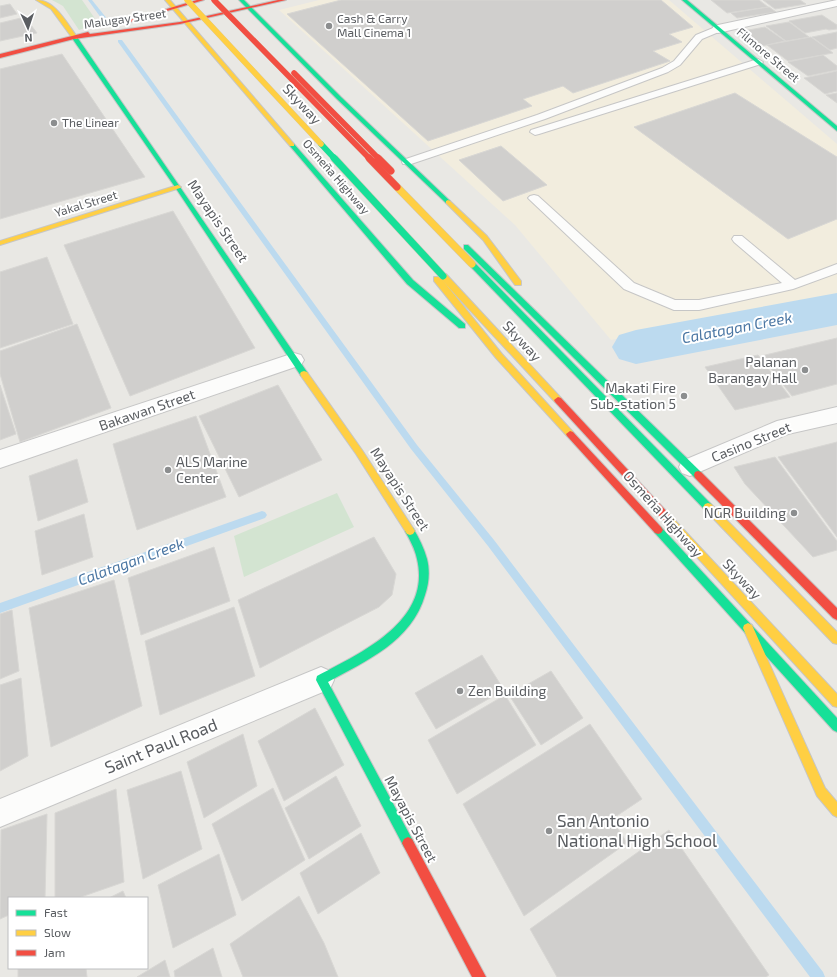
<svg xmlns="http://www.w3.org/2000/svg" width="837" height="977" font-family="'Exo 2',sans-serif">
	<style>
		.commercial { fill: #f2edde }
		.green { fill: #d3e4d1 }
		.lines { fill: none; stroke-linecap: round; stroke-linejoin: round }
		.stream { fill: #bcdaef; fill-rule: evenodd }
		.river { fill: #bcdaef; fill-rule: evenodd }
		.building { fill: #d0cfcd; stroke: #d8d7d4 }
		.lane-casing { stroke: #c6c6c6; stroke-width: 2 }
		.street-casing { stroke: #c6c6c6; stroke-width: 2 }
		.fast-casing { stroke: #c6c6c6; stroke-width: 2 }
		.slow-casing { stroke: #c6c6c6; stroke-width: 2 }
		.jam-casing { stroke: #c6c6c6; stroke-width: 2 }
		.lane { fill: #fcfcfb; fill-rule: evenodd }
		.street { fill: #fcfcfb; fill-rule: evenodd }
		.fast { fill: #16e098; fill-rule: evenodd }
		.slow { fill: #ffcf43; fill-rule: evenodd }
		.jam { fill: #f24e42; fill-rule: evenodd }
		.fast-bridge-far1-casing { stroke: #cec7b5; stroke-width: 6; stroke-linecap: butt }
		.fast-bridge-casing { stroke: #cec7b5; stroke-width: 8; stroke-linecap: butt }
		.slow-bridge-far1-casing { stroke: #cec7b5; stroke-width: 6; stroke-linecap: butt }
		.slow-bridge-casing { stroke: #cec7b5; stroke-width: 8; stroke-linecap: butt }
		.jam-bridge-far1-casing { stroke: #cec7b5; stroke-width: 6; stroke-linecap: butt }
		.jam-bridge-casing { stroke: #cec7b5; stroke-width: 8; stroke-linecap: butt }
		.fast-bridge-far1 { stroke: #16e098; stroke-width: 5.5 }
		.fast-bridge { stroke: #16e098; stroke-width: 7 }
		.slow-bridge-far1 { stroke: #ffcf43; stroke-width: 5.5 }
		.slow-bridge { stroke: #ffcf43; stroke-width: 7 }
		.jam-bridge-far1 { stroke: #f24e42; stroke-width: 5.5 }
		.jam-bridge { stroke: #f24e42; stroke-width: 7 }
		.poi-dot { fill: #8c8e8f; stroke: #fff; stroke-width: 1.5 }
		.labels { text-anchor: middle; stroke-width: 4; stroke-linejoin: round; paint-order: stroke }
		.far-street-label { font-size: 12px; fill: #5a5d61; stroke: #fff }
		.far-poi-label { font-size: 12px; fill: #5a5d61; stroke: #fff; text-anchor: start }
		.street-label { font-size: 14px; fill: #5a5d61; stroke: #fff }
		.poi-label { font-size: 14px; fill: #5a5d61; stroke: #fff; text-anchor: end }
		.water-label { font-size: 15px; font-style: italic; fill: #4a76a3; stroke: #fff }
		.near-street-label { font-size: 17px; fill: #5a5d61; stroke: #fff }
		.near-poi-label { font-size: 17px; fill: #5a5d61; stroke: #fff; text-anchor: start }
	</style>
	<rect width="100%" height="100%" fill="#e9e8e4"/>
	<polygon class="commercial" points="319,0 669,0 837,144 837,297 611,340 515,225 279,10"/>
	<g class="green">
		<polygon points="52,0 82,0 98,23 79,30 63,6"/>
		<polygon points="337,493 354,527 244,577 234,536"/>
	</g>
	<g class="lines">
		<g class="stream">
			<polygon points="88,0 92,0 108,20 108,22 104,22"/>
			<polygon points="118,40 122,40 417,445 494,540 823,972 825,977 810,977 488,546 411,449 118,42"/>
			<polygon points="262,511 265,512 267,515 265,518 0,613 0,603"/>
		</g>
		<polygon class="river" points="837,293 837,325 636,364 619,359 612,347 619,335 636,330"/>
	</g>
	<g class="building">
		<polygon points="341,0 661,0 693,27 669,34 682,42 653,51 670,61 573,93 563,86 523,99 532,106 428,141 287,14"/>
		<polygon points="711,0 759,0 768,7 727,13"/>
		<polygon points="763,0 800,0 806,4 775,9"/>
		<polygon points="10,4 17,14 0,18 0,6"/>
		<polygon points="769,7 776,12 737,18 731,13"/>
		<polygon points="822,15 837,25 837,29 829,30 826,29 805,33 789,21"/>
		<polygon points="25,17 37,33 0,41 0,23"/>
		<polygon points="789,22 809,37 786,41 766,26"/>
		<polygon points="765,27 785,41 762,46 743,31"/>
		<polygon points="837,32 837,48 830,50 812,37"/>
		<polygon points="811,37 833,53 788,61 767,45"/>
		<polygon points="62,54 145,177 0,219 0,69"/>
		<polygon points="823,55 837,66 837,70 808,76 788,62"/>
		<polygon points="837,71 837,91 825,94 804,78"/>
		<polygon points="735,93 837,157 837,219 788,239 634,127"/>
		<polygon points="837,93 837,103 826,95"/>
		<polygon points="501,146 547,185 503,201 459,160"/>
		<polygon points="173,211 255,348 130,396 64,245"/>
		<polygon points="47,257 73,324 0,348 0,272"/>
		<polygon points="77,324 111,408 20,442 0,374 0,351"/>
		<polygon points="837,338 837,384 792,396 761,356"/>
		<polygon points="758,355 790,397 735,410 705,367"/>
		<polygon points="0,385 16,434 0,440"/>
		<polygon points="278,385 322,460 239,497 199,416"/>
		<polygon points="196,416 226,497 137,530 113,444"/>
		<polygon points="837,442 837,537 778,457"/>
		<polygon points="775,457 837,541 837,550 813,557 745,484 734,467"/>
		<polygon points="77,459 88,502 38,521 29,476"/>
		<polygon points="84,514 93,557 42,575 35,531"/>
		<polygon points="374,537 396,574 392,595 379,607 260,668 238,600"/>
		<polygon points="214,547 230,601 141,635 128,578"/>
		<polygon points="114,580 142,706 51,747 29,608"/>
		<polygon points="234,607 255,676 160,715 145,641"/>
		<polygon points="12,610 19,671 0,679 0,614"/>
		<polygon points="482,655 504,690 436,729 415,693"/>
		<polygon points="551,671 583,718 541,745 509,695"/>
		<polygon points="21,678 28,756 0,771 0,685"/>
		<polygon points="505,695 536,745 457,794 428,740"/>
		<polygon points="315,708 344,765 284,801 258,741"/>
		<polygon points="590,724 642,799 612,819 627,843 524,916 463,804"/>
		<polygon points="243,734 257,786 204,818 187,762"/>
		<polygon points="181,771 202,849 143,879 127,790"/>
		<polygon points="336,776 361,826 309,859 285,808"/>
		<polygon points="273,788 305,860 242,901 212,824"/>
		<polygon points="116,789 124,882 78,898 55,898 55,813"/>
		<polygon points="47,814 45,898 9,898 9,915 0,919 1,830"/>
		<polygon points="669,830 769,975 766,977 557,977 530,929"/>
		<polygon points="361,833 380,873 318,914 300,873"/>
		<polygon points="219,854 236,915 173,948 158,885"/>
		<polygon points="123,891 126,898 109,898"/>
		<polygon points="299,896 324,943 338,977 243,977 230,944"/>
		<polygon points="213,948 222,977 175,977 174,971"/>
		<polygon points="165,960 170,977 137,977"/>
		<polygon points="18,968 86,968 87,977 18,977"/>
	</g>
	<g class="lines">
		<g class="lane-casing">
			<g id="lane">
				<polygon points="718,26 721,27 722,29 721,31 702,39 680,65 668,72 545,119 411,164 403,164 402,162 403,160 537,115 662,68 674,61 696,35"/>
				<polygon points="758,59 763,62 761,64 539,134 535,135 530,132 531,130"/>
				<polygon points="534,195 538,196 634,283 675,300 699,300 782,283 734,242 732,239 734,236 742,236 795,280 837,264 837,273 793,289 699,310 674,310 624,289 530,200 528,198 530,196"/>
			</g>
		</g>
		<g class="street-casing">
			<g id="street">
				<polygon points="837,0 837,6 718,33 714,32 712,29 714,26 718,25"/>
				<polygon points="294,353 301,355 304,360 301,365 0,468 0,450"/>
				<polygon points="837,407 837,423 788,434 690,476 682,473 679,467 682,461 777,421"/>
				<polygon points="321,667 330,671 334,680 330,689 0,827 0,799"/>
			</g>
		</g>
		<g class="fast-casing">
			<g id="fast">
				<polygon points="239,0 244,0 341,97 450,201 450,203 446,203 337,99"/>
				<polygon points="682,0 687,0 837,126 837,131"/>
				<polygon points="73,37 77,37 307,372 308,374 307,376 301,376 175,187 72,38"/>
				<polygon points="290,144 294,144 413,280 465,324 465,328 459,328 407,284 290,146"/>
				<polygon points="464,245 468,245 701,472 702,475 701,478 695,478 464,249"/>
				<polygon points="470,262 474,262 711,504 713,507 711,510 708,511 705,510 470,266"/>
				<polygon points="658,526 661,527 837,718 837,732 833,730 655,533 653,530 655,527"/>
				<path d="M410,527L413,528C419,538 424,548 427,559C430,571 429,583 425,595C412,641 366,661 328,682L412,839L414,843L412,847L408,849L404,847L316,680L317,676C361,653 432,621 417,559C415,549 410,540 405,531L407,528Z"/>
			</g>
		</g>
		<g class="slow-casing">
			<g id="slow">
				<path d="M36,0C56,0 67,24 78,38L77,39H73L51,9Z"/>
				<polygon points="165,0 170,0 294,144 294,146 290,146"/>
				<polygon points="178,185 181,187 180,188 0,245 0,241"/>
				<polygon points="448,200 450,201 487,236 521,281 521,285 515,285 483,240 446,203 446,201"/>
				<polygon points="440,274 446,274 561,398 562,400 561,402 555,402 440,278"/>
				<polygon points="434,277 440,277 502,354 573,432 574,434 573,436 567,436 496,358 434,281"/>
				<polygon points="304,371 307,372 362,450 413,528 415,531 413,534 410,535 407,534 356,454 301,376 300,374 301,372"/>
				<polygon points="708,503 711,504 837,632 837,644 833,643 705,510 703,507 705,504"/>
				<polygon points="667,514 670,515 837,694 837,707 833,706 664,521 662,518 664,515"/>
				<polygon points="748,623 752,625 825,788 837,802 837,817 833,815 817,796 743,628 744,625"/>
			</g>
		</g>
		<g class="jam-casing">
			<g id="jam">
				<polygon points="197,0 204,0 130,22 126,21"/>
				<polygon points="278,0 286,0 180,24 74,39 0,58 0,54 88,32 90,34 180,22"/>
				<polygon points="558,397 561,398 670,515 672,518 670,521 667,522 664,521 555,402 554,400"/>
				<polygon points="570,431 573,432 661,527 663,530 661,533 658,534 655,533 567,436 566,434"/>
				<polygon points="698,471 701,472 837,608 837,620 833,618 695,478 694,475 695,472"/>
				<polygon points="408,837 412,839 486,977 472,977 404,847 402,843 404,839"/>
			</g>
		</g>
		<use href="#lane" class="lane"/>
		<use href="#street" class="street"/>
		<use href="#fast" class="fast"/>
		<use href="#slow" class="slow"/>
		<use href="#jam" class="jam"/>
		<g class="fast-bridge-far1-casing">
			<polyline id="fast-bridge-far1" points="321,144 335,159"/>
		</g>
		<g class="fast-bridge-casing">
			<polyline id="fast-bridge" points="334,158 443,276"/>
		</g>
		<g class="slow-bridge-far1-casing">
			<polyline id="slow-bridge-far1" points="187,0 321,144"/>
		</g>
		<g class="slow-bridge-casing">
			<polyline id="slow-bridge" points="397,187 472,264"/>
		</g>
		<g class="jam-bridge-far1-casing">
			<g id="jam-bridge-far1">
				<polyline points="214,0 370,159"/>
				<polyline points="294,73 379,159"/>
			</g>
		</g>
		<g class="jam-bridge-casing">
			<g id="jam-bridge">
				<polyline points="369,158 397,187"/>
				<polyline points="378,158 391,171"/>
			</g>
		</g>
		<use href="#fast-bridge-far1" class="fast-bridge-far1"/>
		<use href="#fast-bridge" class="fast-bridge"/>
		<use href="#slow-bridge-far1" class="slow-bridge-far1"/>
		<use href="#slow-bridge" class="slow-bridge"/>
		<use href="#jam-bridge-far1" class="jam-bridge-far1"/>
		<use href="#jam-bridge" class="jam-bridge"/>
	</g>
	<g class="poi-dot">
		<circle cx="329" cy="26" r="4"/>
		<circle cx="54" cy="123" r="4"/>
		<circle cx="805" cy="370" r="4"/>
		<circle cx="684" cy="396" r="4"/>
		<circle cx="168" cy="470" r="4"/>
		<circle cx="794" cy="513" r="4"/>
		<circle cx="460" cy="691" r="4"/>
		<circle cx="549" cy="831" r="4"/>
	</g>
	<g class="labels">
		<g class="far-street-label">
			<text transform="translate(125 19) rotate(-8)" y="4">Malugay Street</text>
			<text transform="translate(768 55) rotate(40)" y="4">Filmore Street</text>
			<text transform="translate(336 177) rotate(49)" y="4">Osmeña Highway</text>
			<text transform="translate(86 204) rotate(-17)" y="4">Yakal Street</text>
		</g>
		<g class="far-poi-label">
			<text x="337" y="23">Cash &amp; Carry<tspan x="337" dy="14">Mall Cinema 1</tspan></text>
			<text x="62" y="127">The Linear</text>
		</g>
		<g class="street-label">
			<text transform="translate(302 104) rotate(47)" y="5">Skyway</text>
			<text transform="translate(218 221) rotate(56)" y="5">Mayapis Street</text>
			<text transform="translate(522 341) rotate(47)" y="5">Skyway</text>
			<text transform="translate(147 410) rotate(-19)" y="5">Bakawan Street</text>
			<text transform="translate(751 442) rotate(-22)" y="5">Casino Street</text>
			<text transform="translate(400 489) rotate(57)" y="5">Mayapis Street</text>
			<text transform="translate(663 514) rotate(48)" y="5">Osmeña Highway</text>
			<text transform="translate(742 579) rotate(47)" y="5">Skyway</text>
			<text transform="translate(411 819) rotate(62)" y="5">Mayapis Street</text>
		</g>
		<g class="poi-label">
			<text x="797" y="367">Palanan<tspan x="797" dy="16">Barangay Hall</tspan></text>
			<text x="676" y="393">Makati Fire<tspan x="676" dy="16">Sub-station 5</tspan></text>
			<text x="176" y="467" text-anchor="start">ALS Marine<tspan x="176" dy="16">Center</tspan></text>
			<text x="786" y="518">NGR Building</text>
			<text x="468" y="696" text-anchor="start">Zen Building</text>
		</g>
		<g class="water-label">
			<text transform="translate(737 328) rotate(-11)" y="5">Calatagan Creek</text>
			<text transform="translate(131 562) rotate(-20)" y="5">Calatagan Creek</text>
		</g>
		<g class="near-street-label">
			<text transform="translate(161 746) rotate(-22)" y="6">Saint Paul Road</text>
		</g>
		<g class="near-poi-label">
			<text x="557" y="827">San Antonio<tspan x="557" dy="20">National High School</tspan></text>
		</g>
	</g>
	<rect x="8" y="897" width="140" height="72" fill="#ffffff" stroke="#bdbec0"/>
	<rect x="16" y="910" width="20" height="6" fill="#16e098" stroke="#bdbec0"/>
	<text x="44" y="917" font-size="12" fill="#5a5d61">Fast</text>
	<rect x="16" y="930" width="20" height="6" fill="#ffcf43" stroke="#bdbec0"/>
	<text x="44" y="937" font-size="12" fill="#5a5d61">Slow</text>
	<rect x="16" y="950" width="20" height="6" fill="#f24e42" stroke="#bdbec0"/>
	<text x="44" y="957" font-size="12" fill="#5a5d61">Jam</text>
	<g transform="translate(28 28) rotate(177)" stroke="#ffffff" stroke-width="3" paint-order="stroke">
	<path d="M0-3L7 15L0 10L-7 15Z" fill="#5a5d61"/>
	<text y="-6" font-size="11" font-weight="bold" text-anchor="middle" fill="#5a5d61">N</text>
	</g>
</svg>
